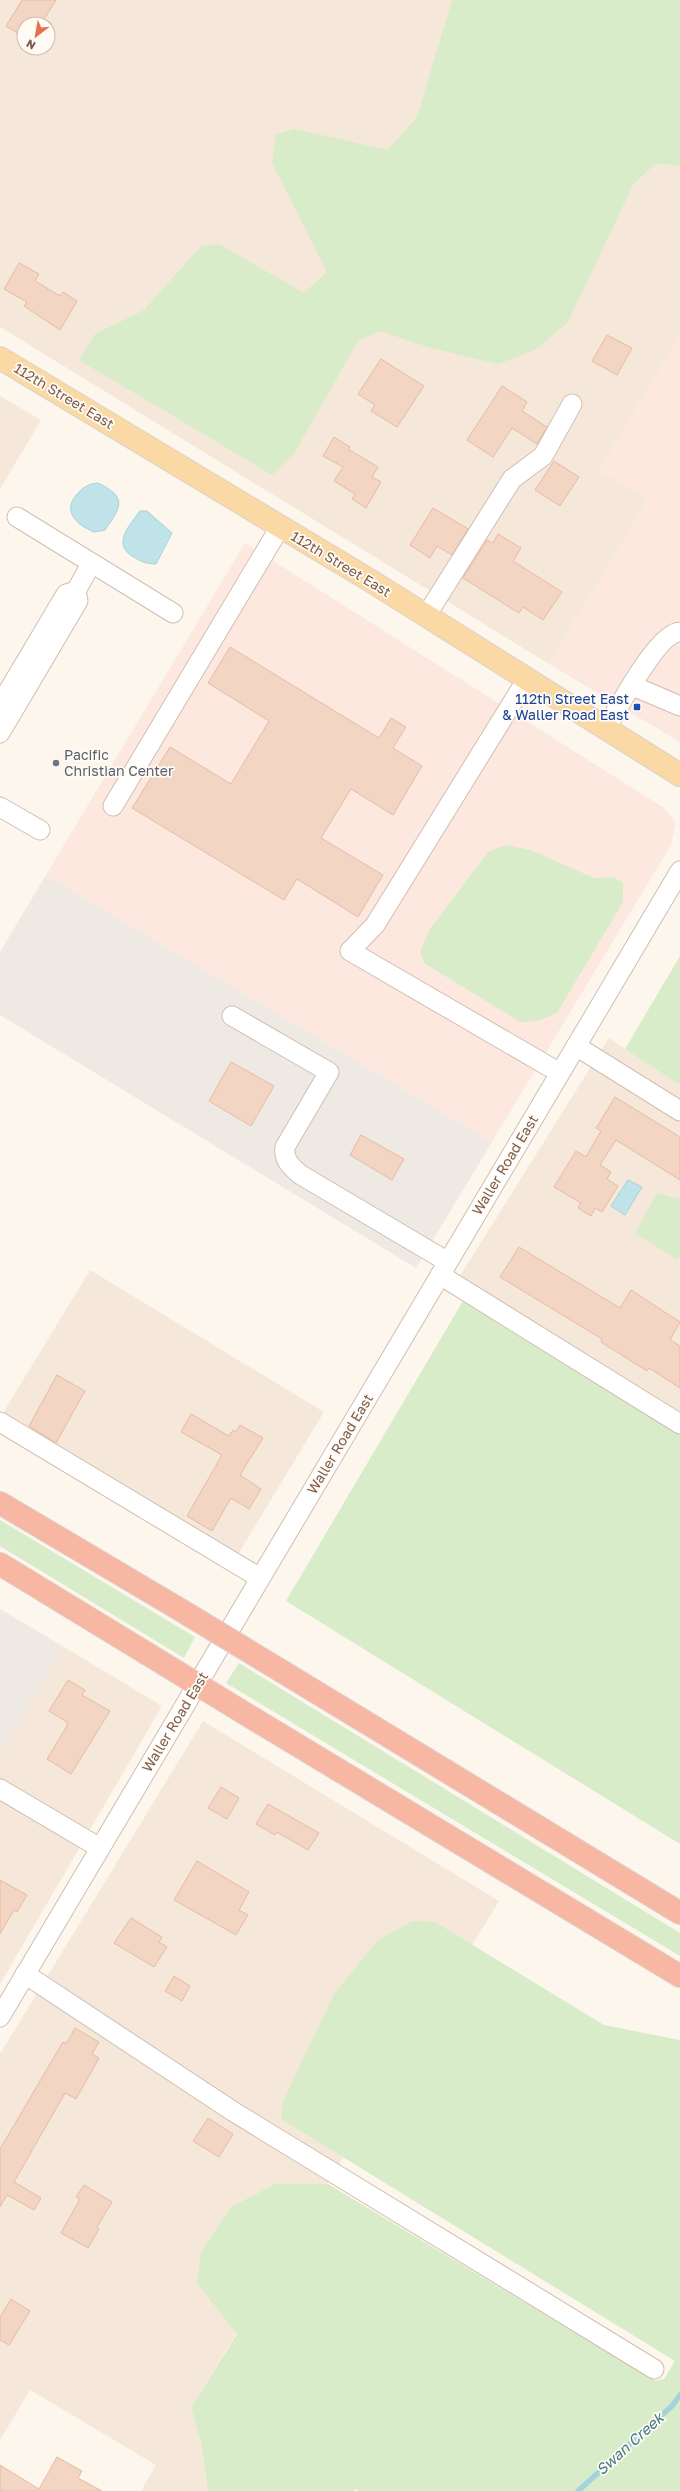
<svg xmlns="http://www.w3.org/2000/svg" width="680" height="2491" font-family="'Golos Text',sans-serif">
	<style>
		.residential { fill: #f5e8da; fill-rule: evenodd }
		.commercial { fill: #fde8e0 }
		.industrial { fill: #efe9e4 }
		.green { fill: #d8ecc9 }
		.water { fill: #bfe3e8; stroke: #a5d3da }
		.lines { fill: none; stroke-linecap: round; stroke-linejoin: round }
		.stream { stroke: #a5d3da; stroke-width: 5.5 }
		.building { fill: #f3d5c3; stroke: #e6bba3 }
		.minor-casing { stroke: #d1beb0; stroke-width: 21 }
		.major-casing { stroke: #dad1cd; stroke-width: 24 }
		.highway-casing { stroke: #dad1cd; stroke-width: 24 }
		.minor { stroke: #fff; stroke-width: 19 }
		.major { stroke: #fbd9a5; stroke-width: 22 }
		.highway { stroke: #f7b7a3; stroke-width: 22 }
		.highway-bridge-casing { stroke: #dad1cd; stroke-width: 24; stroke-linecap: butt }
		.highway-bridge { stroke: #f7b7a3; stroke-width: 22 }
		.transit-dot { fill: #1a4fb4; stroke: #fffaf3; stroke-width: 1.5 }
		.worship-dot { fill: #6b7280; stroke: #fffaf3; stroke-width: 1.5 }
		.labels { text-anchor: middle; stroke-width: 3.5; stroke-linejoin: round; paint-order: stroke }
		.street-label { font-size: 14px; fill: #7a5c4d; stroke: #fffaf3 }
		.transit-label { font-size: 14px; fill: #164399; stroke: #fffaf3; text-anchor: end }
		.worship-label { font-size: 14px; fill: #5b616d; stroke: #fffaf3; text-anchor: start }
		.water-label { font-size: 15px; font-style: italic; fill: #437c86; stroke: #fffaf3 }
	</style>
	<rect width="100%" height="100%" fill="#fdf6ec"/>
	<g class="residential">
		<path d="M0,0H680V335L599,470L648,500L549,664L0,327ZM24,24H48V48H24Z"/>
		<polygon points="0,396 41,420 0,489"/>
		<polygon points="609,1038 680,1085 680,1413 460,1276"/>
		<polygon points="90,1270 324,1412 228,1571 0,1432 0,1418"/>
		<polygon points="64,1647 162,1706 0,1984 0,1752"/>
		<polygon points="203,1721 499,1901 191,2408 201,2443 208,2491 141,2491 156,2465 30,2390 0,2440 0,2054"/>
	</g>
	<g class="commercial">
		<polygon points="680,335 680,742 549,664 648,500 599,470"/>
		<polygon points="245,543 664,808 676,822 671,845 492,1142 46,875"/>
	</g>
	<g class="industrial">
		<polygon points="46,875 492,1142 416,1268 0,1015 0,952"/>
		<polygon points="0,1609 64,1647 0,1752"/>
	</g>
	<g class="green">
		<polygon points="452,0 680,0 680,166 656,163 633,185 568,322 535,350 498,364 431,348 380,331 358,341 295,452 272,475 79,360 95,334 144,310 201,246 219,244 304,293 327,272 272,163 276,134 295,129 388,150 417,117"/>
		<polygon points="506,845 531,850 594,878 613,877 623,883 623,902 557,1013 538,1021 520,1022 424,963 420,951 430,929 488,852"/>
		<polygon points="680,956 680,1085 625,1049"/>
		<polygon points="657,1193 680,1199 680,1258 676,1259 635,1233"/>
		<polygon points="473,1284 680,1413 680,1844 286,1601"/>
		<polygon points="0,1520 195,1637 184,1658 0,1546"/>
		<polygon points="239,1663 680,1933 680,1956 226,1683"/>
		<polygon points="412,1921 435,1922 604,2025 680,2040 680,2491 359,2491 356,2489 352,2491 208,2491 201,2443 191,2408 237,2334 197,2283 201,2252 231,2207 275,2184 328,2184 655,2381 664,2379 675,2361 281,2119 283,2101 334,1994 378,1940"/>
	</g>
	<g class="water">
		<path d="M98,483C127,497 122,506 105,530L94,532C75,524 61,510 79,492C85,486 89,484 98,483Z"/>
		<path d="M140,511H147L172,533L156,564C146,564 140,561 132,556C112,543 130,525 140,511Z"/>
		<polygon points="628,1180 642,1187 625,1215 611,1206"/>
	</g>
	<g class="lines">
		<polyline class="stream" points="578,2491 672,2406 680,2395"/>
	</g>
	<g class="building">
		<polygon points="22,0 56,0 41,24 24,24 24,37 6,26"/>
		<polygon points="19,263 39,274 35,281 60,296 63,292 77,301 60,330 24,306 27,302 4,289"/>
		<polygon points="607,335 632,348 617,375 592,361"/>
		<polygon points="381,359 424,386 397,427 371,411 375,405 358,394"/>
		<polygon points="502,386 527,402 522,411 547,427 537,444 512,428 493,457 467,440"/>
		<polygon points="334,437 350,447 348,449 378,467 372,477 381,482 366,508 352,499 355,494 334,481 343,467 323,456"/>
		<polygon points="554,461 579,477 560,506 535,490"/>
		<polygon points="433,508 468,529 452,555 437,546 430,558 410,545"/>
		<polygon points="498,534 521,548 513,561 562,592 543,620 523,607 519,613 463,578 487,540 493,543"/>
		<polygon points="230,647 379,738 391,718 406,727 393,748 422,766 393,815 351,789 321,838 383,875 358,917 297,879 284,900 132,808 170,747 231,784 269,721 208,683"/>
		<polygon points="231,1062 274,1086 251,1126 209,1101"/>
		<polygon points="615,1097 680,1137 680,1180 616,1140 600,1165 611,1172 607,1179 618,1186 602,1212 595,1208 591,1216 578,1208 581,1203 554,1187 576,1151 586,1157 601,1131 596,1128"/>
		<polygon points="361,1135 404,1159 392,1180 350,1155"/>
		<polygon points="519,1247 620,1308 631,1290 680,1322 670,1340 680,1346 680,1388 649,1368 647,1371 601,1342 602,1339 500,1277"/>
		<polygon points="57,1375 85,1391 56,1443 29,1426"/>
		<polygon points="191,1414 229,1436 233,1430 236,1432 240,1425 263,1438 240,1475 261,1489 249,1509 231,1498 212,1531 187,1516 222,1455 181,1432"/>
		<polygon points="68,1680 85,1690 82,1695 110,1711 71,1774 47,1759 67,1726 67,1722 49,1711"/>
		<polygon points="221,1787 239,1798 227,1819 208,1808"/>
		<polygon points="268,1804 319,1833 308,1850 277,1832 275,1835 256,1824"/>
		<polygon points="197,1861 249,1892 239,1910 248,1915 236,1935 174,1900"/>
		<polygon points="0,1880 27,1895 17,1912 14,1910 0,1934"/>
		<polygon points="131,1918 162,1937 159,1942 167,1947 154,1967 114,1943"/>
		<polygon points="174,1976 190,1986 182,2001 165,1991"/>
		<polygon points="75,2028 99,2042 92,2054 99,2058 76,2099 65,2093 14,2182 41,2198 34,2210 7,2195 0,2207 0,2149 63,2042 66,2044"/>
		<polygon points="208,2118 233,2134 219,2157 193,2141"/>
		<polygon points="84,2185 112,2202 97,2227 99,2229 88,2248 61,2233 80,2199 76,2197"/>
		<polygon points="11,2299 30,2311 9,2345 0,2340 0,2317"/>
		<polygon points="57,2457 82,2471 78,2478 102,2491 0,2491 0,2465 39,2489"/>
	</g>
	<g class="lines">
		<g class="minor-casing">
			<g id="minor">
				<polyline points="17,517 173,613"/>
				<polyline points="426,616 512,479 543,456 572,404"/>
				<polyline points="527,679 375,925 350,951 560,1073"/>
				<polyline points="633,686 680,706"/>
				<polyline points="0,705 66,594 76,591"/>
				<path d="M606,728C618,709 658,632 680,632"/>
				<polyline points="0,733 78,601 76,591 91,564"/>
				<polyline points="113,806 280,527"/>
				<polyline points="0,807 40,830"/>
				<path d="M232,1016L329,1072L285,1147C283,1160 292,1168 301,1175L448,1262"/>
				<polyline points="576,1046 680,1111"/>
				<polyline points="440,1275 680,1424"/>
				<polyline points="0,1422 260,1578"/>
				<polyline points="0,1789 100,1848"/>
				<polyline points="25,1974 234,2112 654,2369"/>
				<polyline points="0,2017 680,871"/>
			</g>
		</g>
		<g class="major-casing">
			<polyline id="major" points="0,358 371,581 680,775"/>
		</g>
		<g class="highway-casing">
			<g id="highway">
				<polyline points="0,1503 174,1606"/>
				<polyline points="0,1564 146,1653"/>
				<polyline points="283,1672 680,1913"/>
				<polyline points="254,1719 680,1976"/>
			</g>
		</g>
		<use href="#minor" class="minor"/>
		<use href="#major" class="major"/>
		<use href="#highway" class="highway"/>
		<g class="highway-bridge-casing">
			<g id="highway-bridge">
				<polyline points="174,1606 283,1672"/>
				<polyline points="146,1653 254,1719"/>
			</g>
		</g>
		<use href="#highway-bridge" class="highway-bridge"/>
	</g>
	<rect class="transit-dot" x="633" y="703" width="8" height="8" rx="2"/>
	<circle class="worship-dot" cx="56" cy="763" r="4"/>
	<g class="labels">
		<g class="street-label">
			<text transform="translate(64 396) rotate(31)" y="5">112th Street East</text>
			<text transform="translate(341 564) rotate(31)" y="5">112th Street East</text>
			<text transform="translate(505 1165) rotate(-59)" y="5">Waller Road East</text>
			<text transform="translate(340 1444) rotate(-59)" y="5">Waller Road East</text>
			<text transform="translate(175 1722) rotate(-59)" y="5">Waller Road East</text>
		</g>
		<g class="transit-label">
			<text x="629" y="704">112th Street East<tspan x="629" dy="16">&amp; Waller Road East</tspan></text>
		</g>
		<g class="worship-label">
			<text x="64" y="760">Pacific<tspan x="64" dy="16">Christian Center</tspan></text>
		</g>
		<g class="water-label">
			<text transform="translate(630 2444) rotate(-42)" y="5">Swan Creek</text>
		</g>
	</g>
	<g transform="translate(36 36) rotate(211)"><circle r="19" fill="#fffaf3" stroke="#cabbb1"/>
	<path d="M0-3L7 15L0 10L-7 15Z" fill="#e76f51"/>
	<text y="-6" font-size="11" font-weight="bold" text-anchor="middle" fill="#7a5c4d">N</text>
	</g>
</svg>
